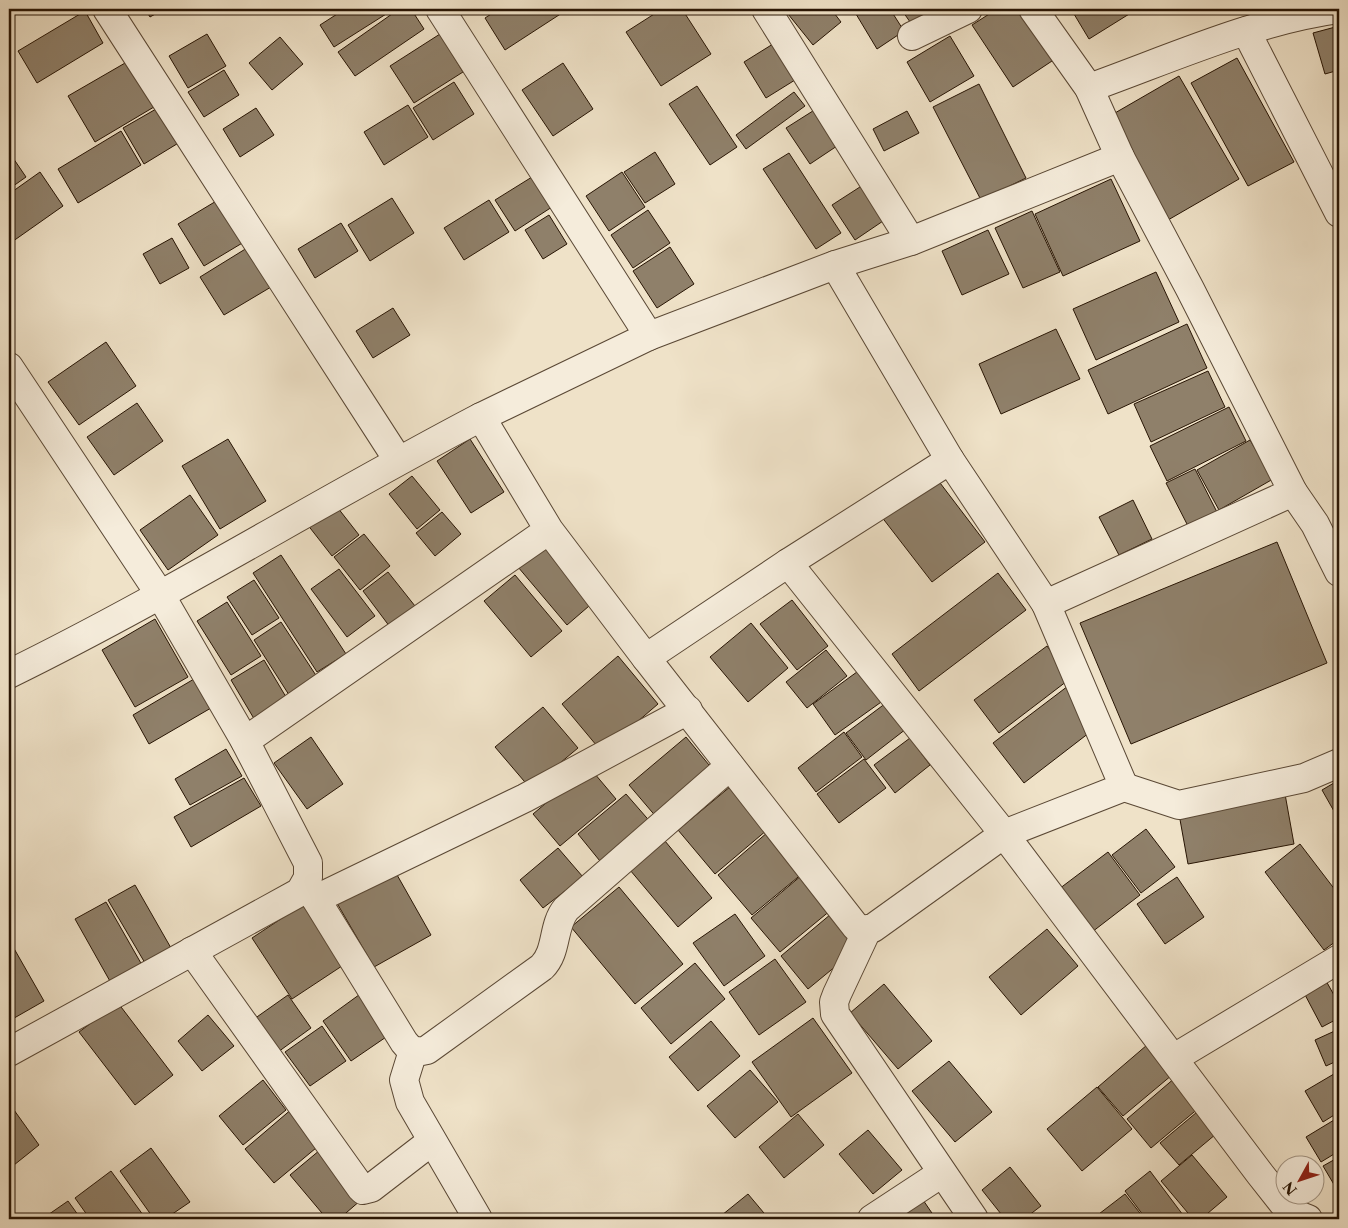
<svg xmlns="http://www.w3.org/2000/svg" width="1348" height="1228" font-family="'Libre Caslon Text',serif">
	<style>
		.building { fill: #8f806a; stroke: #281504 }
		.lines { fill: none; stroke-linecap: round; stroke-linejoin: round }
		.minor-casing { stroke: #5a4835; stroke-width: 30 }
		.minor { stroke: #f5ecdb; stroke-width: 28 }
	</style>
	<rect width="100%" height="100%" fill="#efe2c8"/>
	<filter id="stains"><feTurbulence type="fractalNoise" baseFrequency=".004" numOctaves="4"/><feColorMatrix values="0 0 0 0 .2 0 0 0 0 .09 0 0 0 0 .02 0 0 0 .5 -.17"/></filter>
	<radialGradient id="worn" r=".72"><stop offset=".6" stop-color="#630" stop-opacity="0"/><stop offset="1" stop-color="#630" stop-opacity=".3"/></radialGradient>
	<g class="building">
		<polygon points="145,9 164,9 150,17"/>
		<polygon points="345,9 394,9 334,47 320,25"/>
		<polygon points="399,9 411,9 424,29 355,76 338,52"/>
		<polygon points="479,9 492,9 483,14"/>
		<polygon points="499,9 559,9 562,13 505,50 485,18"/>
		<polygon points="662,9 682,9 711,54 661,86 626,32"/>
		<polygon points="794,9 831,9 841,22 813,45 788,14"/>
		<polygon points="853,9 890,9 904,31 877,49"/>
		<polygon points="901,9 939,9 915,29"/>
		<polygon points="997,9 1021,9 1055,59 1013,87 972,25"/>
		<polygon points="1071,9 1133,9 1134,11 1089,39"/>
		<polygon points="85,11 103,43 37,83 18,51"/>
		<polygon points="1339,26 1339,70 1325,74 1313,33"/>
		<polygon points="207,34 226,66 188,88 169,56"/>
		<polygon points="440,34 463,72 414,103 390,66"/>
		<polygon points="950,36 974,76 930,102 907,62"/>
		<polygon points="280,37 303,64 272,90 249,63"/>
		<polygon points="773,44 795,80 766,98 744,62"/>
		<polygon points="1237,58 1294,162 1248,186 1191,83"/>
		<polygon points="132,59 159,104 95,142 68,96"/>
		<polygon points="563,63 593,109 553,136 522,90"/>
		<polygon points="224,70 239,95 204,117 188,92"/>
		<polygon points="1179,76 1239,179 1168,220 1108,117"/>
		<polygon points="454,82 474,114 433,140 413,108"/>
		<polygon points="979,84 1026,178 981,200 933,107"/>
		<polygon points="697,86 737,147 710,165 669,104"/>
		<polygon points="794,92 805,106 746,149 736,135"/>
		<polygon points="163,105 185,139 144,164 123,128"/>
		<polygon points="408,105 428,137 384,165 364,132"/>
		<polygon points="256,108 274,135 240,157 223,129"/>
		<polygon points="816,109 840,144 810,164 786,128"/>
		<polygon points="907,111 919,133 884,151 873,129"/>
		<polygon points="121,131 141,165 78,203 58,169"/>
		<polygon points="1339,142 1339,159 1334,144"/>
		<polygon points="9,152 26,177 9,189"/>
		<polygon points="655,152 675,184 645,203 624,172"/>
		<polygon points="789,153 841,233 816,249 763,169"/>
		<polygon points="40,172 63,206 9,244 9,194"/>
		<polygon points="622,172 645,207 609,231 586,196"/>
		<polygon points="532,177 552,207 515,231 495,200"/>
		<polygon points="1111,179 1140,241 1063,276 1035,214"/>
		<polygon points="863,185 886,219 855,240 832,205"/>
		<polygon points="223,197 249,239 204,266 178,224"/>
		<polygon points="392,198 414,233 370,261 348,225"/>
		<polygon points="489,200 509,232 464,260 444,228"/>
		<polygon points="648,210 670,243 633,268 611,235"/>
		<polygon points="1032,211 1060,272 1023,288 995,228"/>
		<polygon points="549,215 567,244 543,259 525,230"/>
		<polygon points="341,223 358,251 315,278 298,249"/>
		<polygon points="988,230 1009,274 962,295 942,251"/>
		<polygon points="172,238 189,268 160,284 143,254"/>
		<polygon points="670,247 694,284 657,308 633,271"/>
		<polygon points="247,248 271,287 224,315 200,277"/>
		<polygon points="1156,272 1179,322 1096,360 1073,309"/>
		<polygon points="393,308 410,335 373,358 356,331"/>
		<polygon points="1187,324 1207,368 1108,414 1088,370"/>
		<polygon points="1056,329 1080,379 1001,414 979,364"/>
		<polygon points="106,342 136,386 79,425 48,382"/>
		<polygon points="1208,371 1225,407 1151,442 1134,404"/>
		<polygon points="137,403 163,441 114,475 87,437"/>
		<polygon points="1229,407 1246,441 1167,481 1150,446"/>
		<polygon points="228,439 266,501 220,529 182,466"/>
		<polygon points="470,439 504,492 471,513 437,461"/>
		<polygon points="1250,440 1273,479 1219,510 1197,470"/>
		<polygon points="1195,469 1218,514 1189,528 1166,483"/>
		<polygon points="934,475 985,542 932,582 881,516"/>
		<polygon points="412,476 440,510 417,529 389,494"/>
		<polygon points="190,495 218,535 168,570 140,530"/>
		<polygon points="1133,500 1152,539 1119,555 1099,517"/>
		<polygon points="334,503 359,535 332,556 307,524"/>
		<polygon points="442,512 461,534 435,556 416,533"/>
		<polygon points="1339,529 1339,543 1334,531"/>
		<polygon points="364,534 390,566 360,590 334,557"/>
		<polygon points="547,542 596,600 567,625 518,567"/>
		<polygon points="1277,542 1327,663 1131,744 1080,623"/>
		<polygon points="281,555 346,654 317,672 253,573"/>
		<polygon points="339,569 375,616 347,637 311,589"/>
		<polygon points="388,572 415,606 390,627 363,591"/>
		<polygon points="998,573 1026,610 919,691 892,654"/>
		<polygon points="515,575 562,631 531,657 484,601"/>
		<polygon points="254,580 279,618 252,635 227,597"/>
		<polygon points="792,600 828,646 797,670 760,624"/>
		<polygon points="227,602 261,656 231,675 197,621"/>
		<polygon points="155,619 188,677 135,707 102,650"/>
		<polygon points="281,622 319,680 291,698 254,640"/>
		<polygon points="751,623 788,668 748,702 710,657"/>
		<polygon points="1047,646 1071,678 999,733 974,700"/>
		<polygon points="826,650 847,676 807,708 786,682"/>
		<polygon points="618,656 658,704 602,752 562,704"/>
		<polygon points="264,660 289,702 256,722 231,680"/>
		<polygon points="861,669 884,700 835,735 813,704"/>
		<polygon points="194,679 211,708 149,744 133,715"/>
		<polygon points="1068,686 1098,726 1024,783 993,743"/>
		<polygon points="886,703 906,729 866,760 846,733"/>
		<polygon points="543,707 578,748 530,788 495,747"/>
		<polygon points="844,732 862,757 816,792 798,768"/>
		<polygon points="311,737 343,784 307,809 274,763"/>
		<polygon points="686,737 714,771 658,819 629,785"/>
		<polygon points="910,738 930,765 895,793 874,765"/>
		<polygon points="226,749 242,776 190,805 175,779"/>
		<polygon points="864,759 886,788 839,823 817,794"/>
		<polygon points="589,767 616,799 560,846 533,814"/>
		<polygon points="244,778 261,806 191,847 174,817"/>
		<polygon points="1339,780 1339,820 1322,790"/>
		<polygon points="731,786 767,830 715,874 678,830"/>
		<polygon points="626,794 653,825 604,866 578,834"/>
		<polygon points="1285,794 1294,844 1188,864 1179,814"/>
		<polygon points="1146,829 1175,867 1141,893 1112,855"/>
		<polygon points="768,832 803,873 752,915 718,875"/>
		<polygon points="665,841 712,898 678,927 630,870"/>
		<polygon points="1300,844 1339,895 1339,939 1324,950 1265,872"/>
		<polygon points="558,848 583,877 543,908 520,880"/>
		<polygon points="1108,852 1140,895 1092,932 1059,889"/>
		<polygon points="392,866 431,935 374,967 334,898"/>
		<polygon points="802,875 831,910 780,952 751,918"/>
		<polygon points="1177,877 1204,917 1165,944 1137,904"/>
		<polygon points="135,885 171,948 145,963 108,900"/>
		<polygon points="619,887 683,964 635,1004 571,927"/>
		<polygon points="106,902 142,965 111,983 75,919"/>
		<polygon points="305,903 345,964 292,999 252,938"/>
		<polygon points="735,914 765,956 724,986 693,943"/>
		<polygon points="831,914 859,947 808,989 781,956"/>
		<polygon points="1047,929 1078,966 1021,1015 989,977"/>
		<polygon points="12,945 44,1001 9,1021 9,947"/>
		<polygon points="775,959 806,1002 759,1035 729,992"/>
		<polygon points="695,963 725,999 671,1044 641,1008"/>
		<polygon points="1325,979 1339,1004 1339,1018 1322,1027 1303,991"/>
		<polygon points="884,984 932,1041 898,1069 850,1013"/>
		<polygon points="363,992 392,1033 351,1061 323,1021"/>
		<polygon points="288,995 311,1028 278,1052 254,1019"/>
		<polygon points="118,1003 173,1075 135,1105 79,1032"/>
		<polygon points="208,1015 234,1046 202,1071 178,1041"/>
		<polygon points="813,1018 852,1073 791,1117 752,1062"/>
		<polygon points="711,1021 740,1056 698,1091 669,1057"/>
		<polygon points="322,1026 346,1061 310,1086 285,1052"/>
		<polygon points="1339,1029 1339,1060 1326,1066 1315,1040"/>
		<polygon points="1147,1045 1172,1075 1123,1116 1098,1087"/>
		<polygon points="949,1061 992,1112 955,1142 912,1091"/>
		<polygon points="750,1070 778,1102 735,1138 707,1106"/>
		<polygon points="1339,1071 1339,1112 1323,1122 1305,1091"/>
		<polygon points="1176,1077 1200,1107 1151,1148 1127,1119"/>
		<polygon points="263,1080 286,1110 243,1145 219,1116"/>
		<polygon points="1097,1087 1132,1129 1082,1171 1047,1129"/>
		<polygon points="9,1103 39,1145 9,1169"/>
		<polygon points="1203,1107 1222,1129 1179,1165 1160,1143"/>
		<polygon points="293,1108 322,1143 274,1183 245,1149"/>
		<polygon points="798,1114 824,1145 784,1178 759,1147"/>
		<polygon points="1339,1117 1339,1151 1321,1162 1306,1137"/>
		<polygon points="868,1130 902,1170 873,1194 839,1154"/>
		<polygon points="151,1148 190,1202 165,1219 154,1219 120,1171"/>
		<polygon points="320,1150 361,1200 339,1219 327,1219 290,1175"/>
		<polygon points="1192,1155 1227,1197 1201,1219 1193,1219 1161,1181"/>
		<polygon points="1339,1157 1339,1193 1323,1166"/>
		<polygon points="1010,1167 1041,1206 1024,1219 1005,1219 982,1190"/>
		<polygon points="111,1171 146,1219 90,1219 75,1198"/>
		<polygon points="1150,1171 1186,1219 1146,1219 1125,1191"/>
		<polygon points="748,1194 769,1219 726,1219 722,1215"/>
		<polygon points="1125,1194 1143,1217 1096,1219 1095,1217"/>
		<polygon points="921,1197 936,1219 890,1219"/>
		<polygon points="68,1201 81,1219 42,1219"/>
		<polygon points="384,1213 389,1219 377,1219"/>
	</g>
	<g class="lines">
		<g class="minor-casing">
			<g id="minor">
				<polyline points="107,9 398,460"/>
				<polyline points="440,9 649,336"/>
				<polyline points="766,9 911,241"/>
				<polyline points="1033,9 1089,88 1120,157 1190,289 1293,492 1315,524 1339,572"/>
				<polyline points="1246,31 1339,213"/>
				<polyline points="912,36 968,9"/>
				<path d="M1089,88C1170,59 1253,21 1339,9"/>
				<polyline points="835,265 911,241 1120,157"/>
				<polyline points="9,367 161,596 245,741 308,863 308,878 300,892 9,1052"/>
				<polyline points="950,460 1046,604 1293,492"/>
				<polyline points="1046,604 1124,787 1004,834 1260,1174 1290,1212 1308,1219"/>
				<polyline points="646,658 856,927 862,930 873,928 1004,834 788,563"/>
				<path d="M9,674C170,595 322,500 481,417"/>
				<polyline points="245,741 549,530 646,658 788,563 950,460 835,265 649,336 481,417 549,530"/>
				<polyline points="1124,787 1179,805 1304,778 1339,763"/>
				<path d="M306,883L404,1042C411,1051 416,1053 427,1050L542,967C558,951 552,926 566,909L730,766"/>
				<polyline points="316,899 525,798 688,710"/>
				<polyline points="867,930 837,994 834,1002 835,1014 974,1219"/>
				<polyline points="192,951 361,1188 363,1190 371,1188 432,1141"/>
				<polyline points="413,1051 404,1080 410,1102 478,1219"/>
				<polyline points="1174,1058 1339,959"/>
				<polyline points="872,1219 942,1173"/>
			</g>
		</g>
		<use href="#minor" class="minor"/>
	</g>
	<rect width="1348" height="1228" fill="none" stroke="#efe2c8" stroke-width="30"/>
	<rect x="10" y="10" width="1328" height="1208" fill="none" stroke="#281504" stroke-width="2.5"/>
	<rect x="15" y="15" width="1318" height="1198" fill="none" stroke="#281504"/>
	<g transform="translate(1300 1180) rotate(230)"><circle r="24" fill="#f5ecdb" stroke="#a39685"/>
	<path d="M0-4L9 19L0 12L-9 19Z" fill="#8f2418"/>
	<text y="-8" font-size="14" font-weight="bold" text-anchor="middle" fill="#281504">N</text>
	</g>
	<rect width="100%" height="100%" filter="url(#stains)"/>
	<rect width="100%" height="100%" fill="url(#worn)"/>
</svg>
